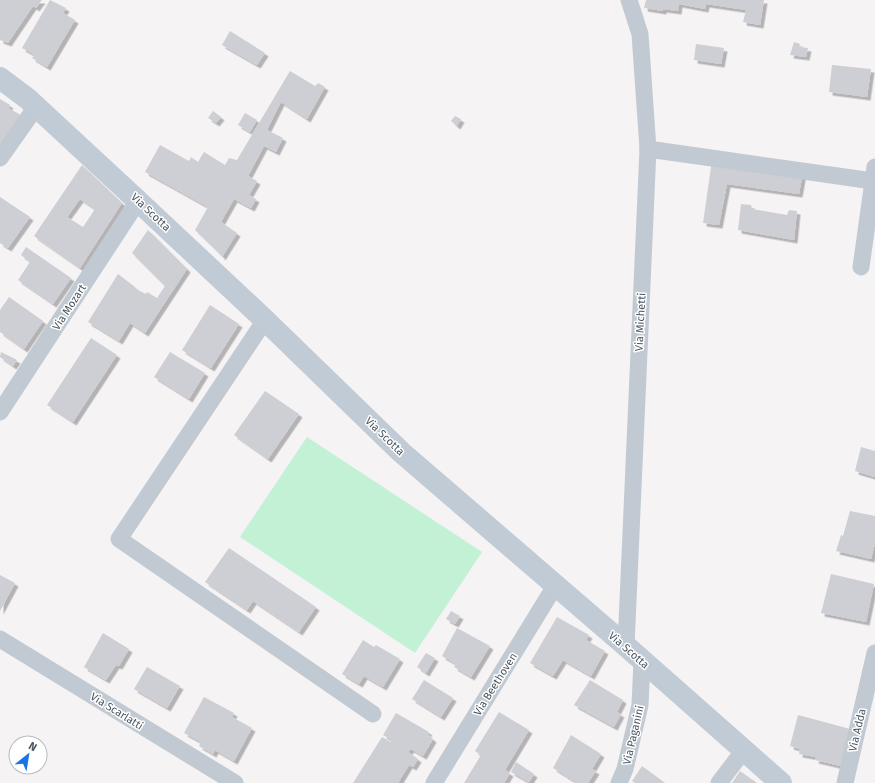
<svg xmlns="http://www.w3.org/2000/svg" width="875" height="783" font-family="'Fira Sans',sans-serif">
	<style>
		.green { fill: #c3f1d5 }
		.building { fill: #cdcfd5; fill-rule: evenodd; filter: url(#shadow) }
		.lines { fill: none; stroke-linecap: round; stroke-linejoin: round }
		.street { stroke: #c1cad2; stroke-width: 17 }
		.secondary { stroke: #c1cbd6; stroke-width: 22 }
		.labels { text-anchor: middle; stroke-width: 3; stroke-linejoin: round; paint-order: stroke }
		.street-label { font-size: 11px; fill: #4a5661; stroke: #fff }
	</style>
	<defs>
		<filter id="shadow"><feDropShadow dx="3.5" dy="3.5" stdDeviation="0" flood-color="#0004"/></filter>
	</defs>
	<rect width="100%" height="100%" fill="#f5f3f3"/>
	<polygon class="green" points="307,437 482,552 415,653 240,537"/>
	<g class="building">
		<polygon points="0,0 42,0 36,8 33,6 8,43 0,40"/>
		<polygon points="50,0 66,8 63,13 75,20 47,67 32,58 35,55 22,48"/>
		<polygon points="646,0 764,0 760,25 743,22 746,10 706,4 705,9 679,4 678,11 663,9 663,11 644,8"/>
		<polygon points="230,31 265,53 257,65 222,45"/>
		<polygon points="794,42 800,44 799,47 808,48 806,57 790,55"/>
		<polygon points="696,44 724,48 721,64 694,60"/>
		<polygon points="832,65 871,69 867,97 829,92"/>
		<polygon points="290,71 315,86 318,83 325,87 307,119 281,102 267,130 283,138 276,152 264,146 248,176 257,181 249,195 256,199 251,208 234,199 221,222 237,233 222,257 221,255 195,230 208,207 145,172 160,145 189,161 191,157 198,162 204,152 225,165 229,158 237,160"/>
		<polygon points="0,99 10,105 8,108 21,115 2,144 0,142"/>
		<polygon points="213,111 221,117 216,123 208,118"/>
		<polygon points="245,113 257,120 250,132 238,125"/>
		<polygon points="455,116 461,119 457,126 451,121"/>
		<polygon points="712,160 803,172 799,194 727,184 719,225 703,223"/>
		<path d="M82,165L122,203L80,268L34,236ZM80,199L95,209L83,227L67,217Z"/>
		<polygon points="0,197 30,217 8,248 0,243"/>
		<polygon points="741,204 751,205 752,209 787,215 789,210 797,211 794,240 738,230"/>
		<polygon points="148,230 187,269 145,333 130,323 119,341 88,322 118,274 135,287 134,288 146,294 147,292 157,298 165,286 132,253"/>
		<polygon points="26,247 71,278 53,304 18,280 30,262 21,255"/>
		<polygon points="9,297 43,321 24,349 0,332 0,310"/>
		<polygon points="210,305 239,324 211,368 182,350"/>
		<polygon points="91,338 117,355 73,422 47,405"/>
		<polygon points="1,352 17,360 13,366 0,357"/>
		<polygon points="170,352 205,373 189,399 154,377"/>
		<polygon points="265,391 299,414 268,459 234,435"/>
		<polygon points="861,447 875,451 875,477 855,471"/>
		<polygon points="850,511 875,516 875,543 871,559 836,551 841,535 843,536"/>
		<polygon points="229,548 316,607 299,632 253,601 247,610 205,582"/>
		<polygon points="831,574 874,584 866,622 821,613"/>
		<polygon points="0,575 15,583 0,611"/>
		<polygon points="451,611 460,616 455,624 446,619"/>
		<polygon points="557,617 589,635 586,640 605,651 591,676 563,660 553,676 530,663"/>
		<polygon points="457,628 490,646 471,677 454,667 456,664 442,656"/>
		<polygon points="103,633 129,649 119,666 116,665 106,680 84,667"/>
		<polygon points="363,640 374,647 376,645 400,659 383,687 364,676 359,684 342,674"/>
		<polygon points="426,653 435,658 426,673 417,667"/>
		<polygon points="147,667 180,686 167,708 134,689"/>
		<polygon points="424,680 453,698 441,717 412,699"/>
		<polygon points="590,680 623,700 617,712 621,714 614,727 574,705"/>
		<polygon points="204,697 234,713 232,717 252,728 234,761 215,750 213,754 199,746 201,742 184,733"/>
		<polygon points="499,712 529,730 505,770 510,773 504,783 464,783 481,755 475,751"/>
		<polygon points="396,713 429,732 427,734 433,739 423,756 411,749 408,752 418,759 413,767 409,765 398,783 353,783 382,737 391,742 392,740 383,735"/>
		<polygon points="798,715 854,730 845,767 815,760 816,757 799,754 800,749 790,746"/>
		<polygon points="571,735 601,754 592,769 596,771 588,783 577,783 553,768"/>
		<polygon points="516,762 534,774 529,782 511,772"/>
		<polygon points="642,766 657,777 665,783 635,783 632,781"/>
		<polygon points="740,771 757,783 732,783"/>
	</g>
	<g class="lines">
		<g class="street">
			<polyline points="648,149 873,181"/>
			<polyline points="0,158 36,107"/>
			<polyline points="861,267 875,167"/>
			<polyline points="265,320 119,539 373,714"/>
			<polyline points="0,412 138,201"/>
			<polyline points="0,639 235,783"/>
			<polyline points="626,646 648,149 640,34 629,0"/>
			<polyline points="434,783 555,586"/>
			<polyline points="619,783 625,769 640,705 642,661"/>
			<polyline points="719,783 744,750"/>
			<polyline points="845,783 875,653"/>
		</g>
		<polyline class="secondary" points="0,78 28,99 138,201 265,320 401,452 626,646 781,783"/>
	</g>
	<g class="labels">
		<g class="street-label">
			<text transform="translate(151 212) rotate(43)" y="4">Via Scotta</text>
			<text transform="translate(69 307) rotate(-57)" y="4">Via Mozart</text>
			<text transform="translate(640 322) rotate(-87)" y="4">Via Michetti</text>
			<text transform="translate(385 436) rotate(44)" y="4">Via Scotta</text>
			<text transform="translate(629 650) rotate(41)" y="4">Via Scotta</text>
			<text transform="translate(495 684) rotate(-58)" y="4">Via Beethoven</text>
			<text transform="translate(117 711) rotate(32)" y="4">Via Scarlatti</text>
			<text transform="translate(857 730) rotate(-77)" y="4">Via Adda</text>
			<text transform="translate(633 735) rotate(-77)" y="4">Via Paganini</text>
		</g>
	</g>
	<g transform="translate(28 755) rotate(30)"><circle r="19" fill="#ffffff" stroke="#b7bbc0"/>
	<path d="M0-3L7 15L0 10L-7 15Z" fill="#1a73e8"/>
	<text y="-6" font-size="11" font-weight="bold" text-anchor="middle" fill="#4a5661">N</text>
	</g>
</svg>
